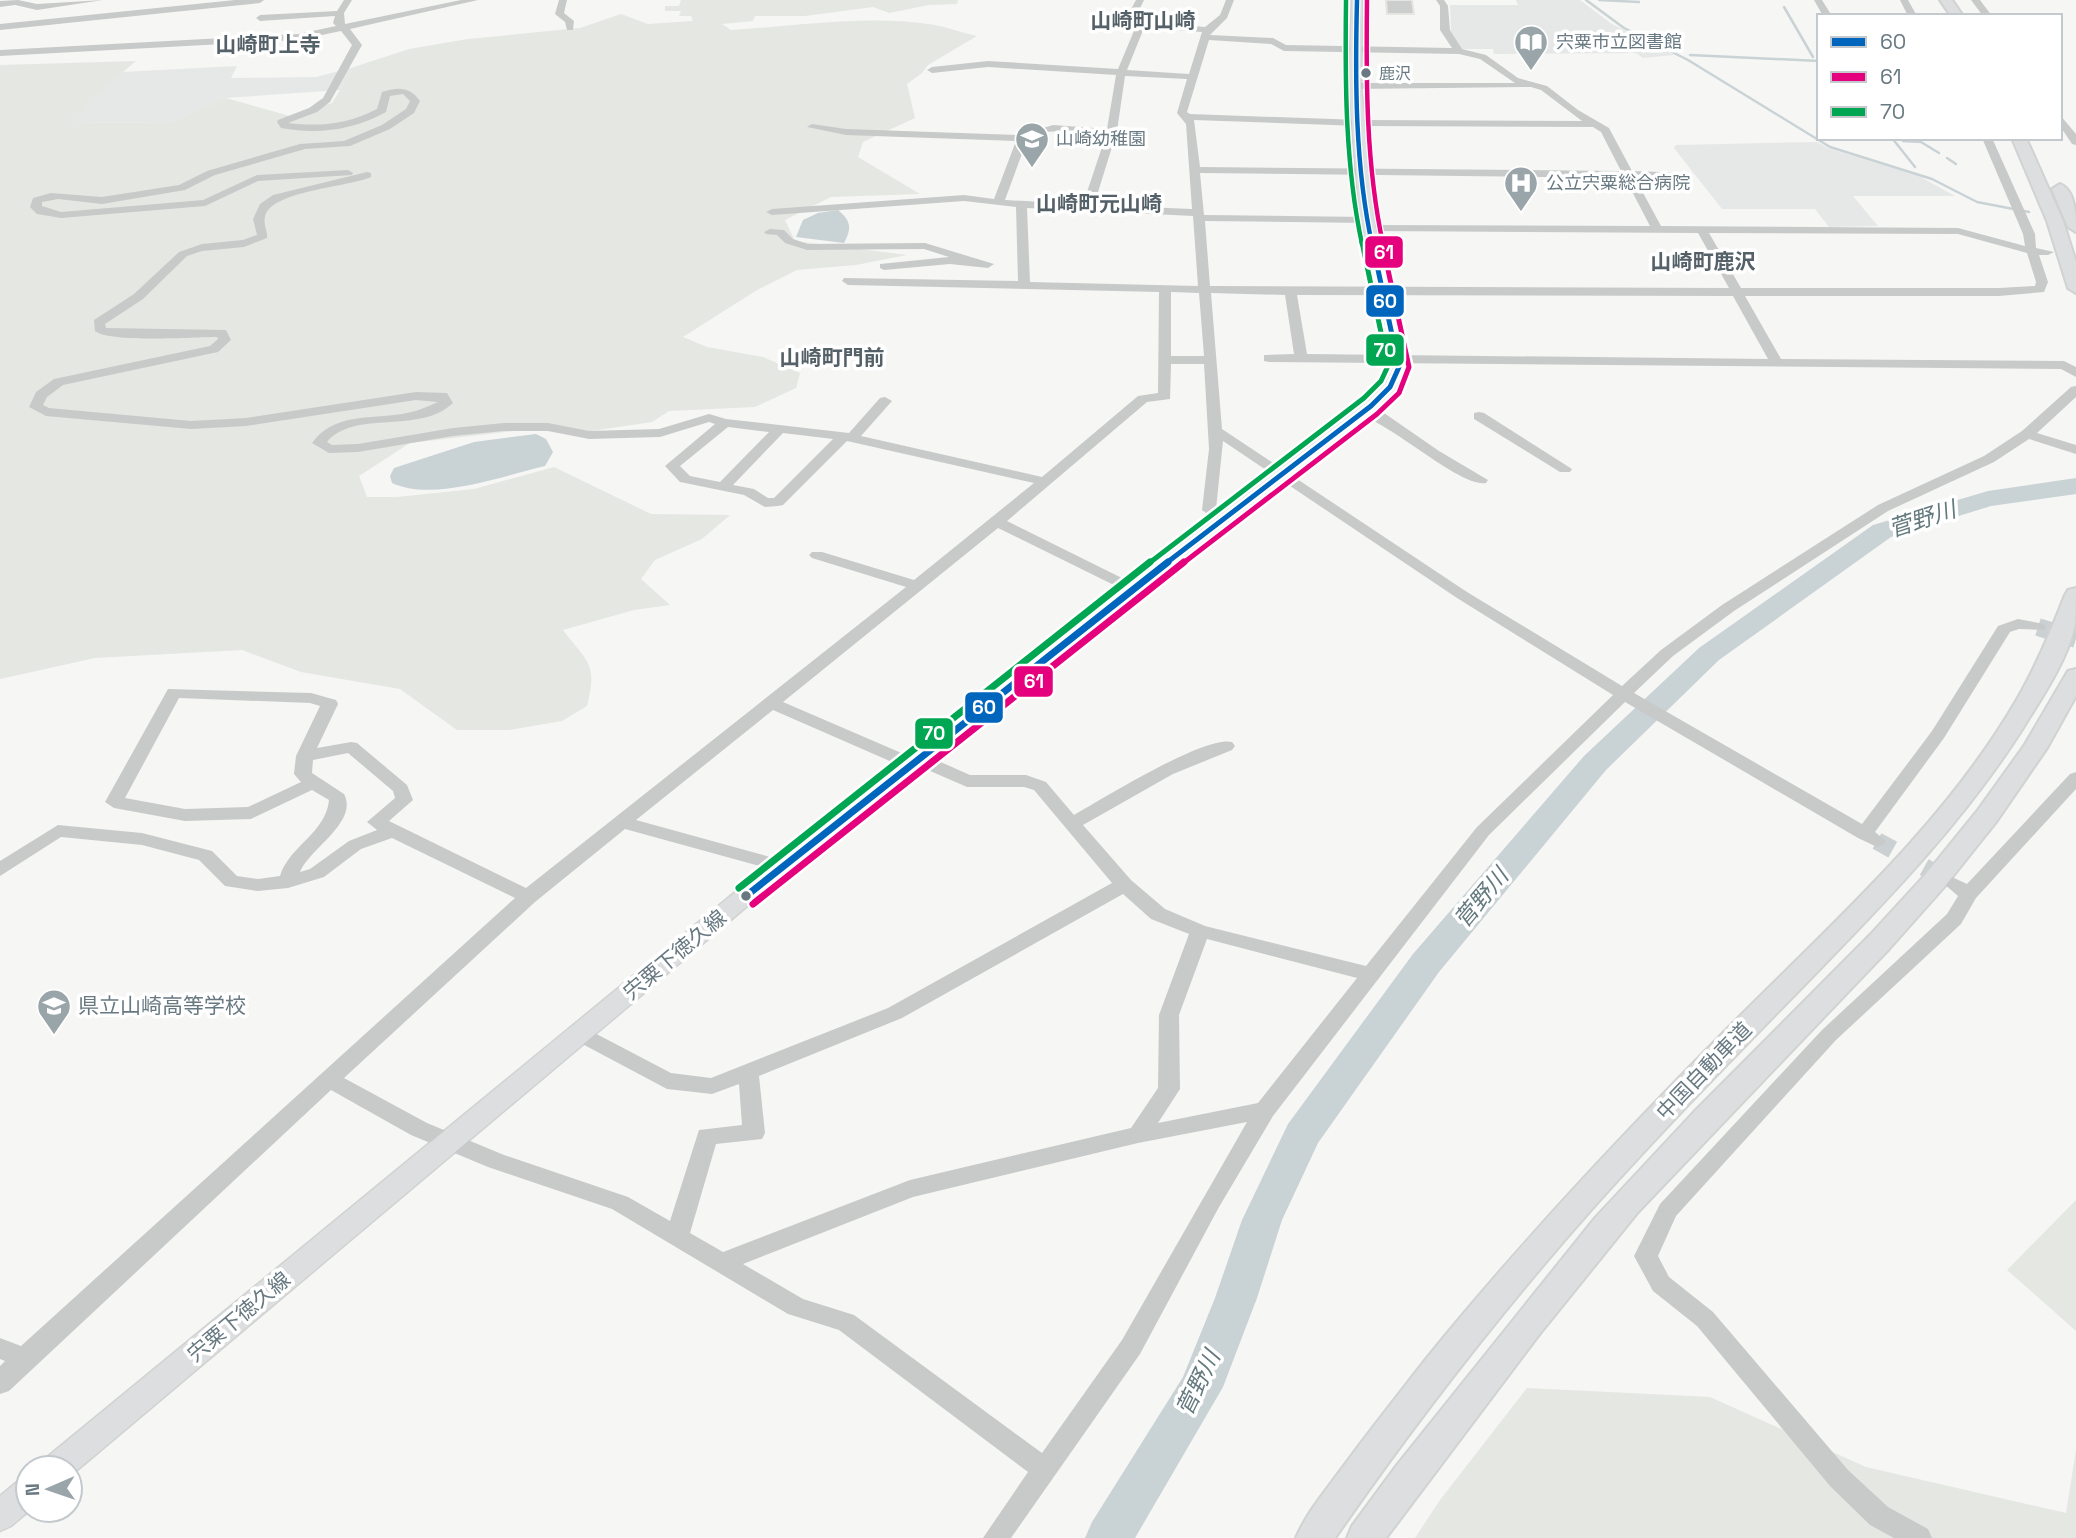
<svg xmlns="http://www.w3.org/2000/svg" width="2076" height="1538" font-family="'Space Grotesk','Noto Sans JP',sans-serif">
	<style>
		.built { fill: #e6e7e7 }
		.green { fill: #e5e7e2 }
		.water { fill: #c9d2d4 }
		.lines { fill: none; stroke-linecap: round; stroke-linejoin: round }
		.stream { stroke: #c9d2d4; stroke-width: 2.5 }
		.river { fill: #c9d2d4; fill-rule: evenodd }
		.building { fill: #cccece; stroke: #e5e5e4; stroke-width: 2 }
		.minor-tunnel { stroke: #cbd0d2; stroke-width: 18; stroke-dasharray: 18 9; stroke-linecap: butt }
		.major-casing { stroke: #d1d2d2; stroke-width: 3 }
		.highway-casing { stroke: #d1d2d2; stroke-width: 4 }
		.minor { fill: #c8caca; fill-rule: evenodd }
		.major { fill: #dddedf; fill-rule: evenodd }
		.highway { fill: #dddedf; fill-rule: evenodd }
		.bus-1-far2-casing { stroke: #fff; stroke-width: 7 }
		.bus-1-far1-casing { stroke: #fff; stroke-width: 10 }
		.bus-1-casing { stroke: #fff; stroke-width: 12 }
		.bus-2-far2-casing { stroke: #fff; stroke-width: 7 }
		.bus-2-far1-casing { stroke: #fff; stroke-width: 10 }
		.bus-2-casing { stroke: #fff; stroke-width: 12 }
		.bus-3-far2-casing { stroke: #fff; stroke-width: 7 }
		.bus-3-far1-casing { stroke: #fff; stroke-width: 10 }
		.bus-3-casing { stroke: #fff; stroke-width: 12 }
		.bus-1-far2 { stroke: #0065bd; stroke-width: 4.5 }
		.bus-1-far1 { stroke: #0065bd; stroke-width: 5 }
		.bus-1 { stroke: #0065bd; stroke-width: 7 }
		.bus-2-far2 { stroke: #e5007d; stroke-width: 4.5 }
		.bus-2-far1 { stroke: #e5007d; stroke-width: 5 }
		.bus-2 { stroke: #e5007d; stroke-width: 7 }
		.bus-3-far2 { stroke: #00a651; stroke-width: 4.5 }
		.bus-3-far1 { stroke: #00a651; stroke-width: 5 }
		.bus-3 { stroke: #00a651; stroke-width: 7 }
		.bus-dot { fill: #687982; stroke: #fff; stroke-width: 2.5 }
		.labels { text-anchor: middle; stroke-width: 7; stroke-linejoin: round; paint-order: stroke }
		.far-bus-label { font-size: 16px; fill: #687982; stroke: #fff; text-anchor: start }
		.far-poi-label { font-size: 18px; fill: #687982; stroke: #fff; text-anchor: start }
		.far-quarter-label { font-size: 21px; font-weight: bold; fill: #556168; stroke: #fff }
		.street-label { font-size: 21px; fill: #687982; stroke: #fff }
		.poi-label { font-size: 21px; fill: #687982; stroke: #fff; text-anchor: start }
		.water-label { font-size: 23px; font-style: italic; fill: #647a7f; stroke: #fff }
		.line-badge { stroke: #fff; stroke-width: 2.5 }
		.badge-label { font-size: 19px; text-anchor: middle; font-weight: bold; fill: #fff }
	</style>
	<rect width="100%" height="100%" fill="#f6f6f5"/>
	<g class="built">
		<polygon points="1516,0 1580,0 1612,24 1674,55 1643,58 1636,53 1494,54 1493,49 1461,49 1451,31 1450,5 1518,5"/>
		<polygon points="237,66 231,78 316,77 354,67 340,90 226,98 173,122 73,123 87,102 122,72"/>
		<polygon points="1817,142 1830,149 1919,176 1955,196 1853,196 1878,226 1829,227 1815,209 1722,209 1674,148 1676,145"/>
	</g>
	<g class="green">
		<path d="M681,0H958L957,4L929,5L889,13L873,7L805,16H755L753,21L722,24L731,30C798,26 869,14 935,25C949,28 963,33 977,36L928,65L922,73L907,84L915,118L863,142L858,157L920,194L831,197L785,220L795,241L907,255L856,265L797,270L757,290L683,337L707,347L763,357L800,373L796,388L755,407L669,411L652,422L571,434L559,426L410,443L359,476L367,497H397L474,489L554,467L651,514L730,515L702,539L655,560L641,579L670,605L634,610L563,630C587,662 598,662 587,706L562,721L509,730H457L400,689L301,672L242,650L95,658L0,679V65L136,61L87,102L74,123L173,122L226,98L290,116L332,103L354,67L409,49L468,39L580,28L621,14L648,24L693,21L691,16H679L681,11H665V6H679Z"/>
		<polygon points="2076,1200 2076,1331 2007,1270"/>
		<polygon points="1527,1388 1710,1397 1866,1467 2066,1513 2076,1450 2076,1538 1415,1538 1440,1500"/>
	</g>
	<g class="water">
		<path d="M838,210C851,221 852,228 844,243L796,237L803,220L818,213Z"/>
		<path d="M536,434L546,439L553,452L545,466C502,476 433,502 392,483L390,476L394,468L474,442Z"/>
	</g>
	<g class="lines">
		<g class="stream">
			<polyline points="1586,0 1624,28 1688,60 1830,147 1932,179 1977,202 2029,212"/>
			<polyline points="1599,0 1639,2"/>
			<polyline points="1784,7 1813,57"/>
			<polyline points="1690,55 1819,61"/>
			<polyline points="1892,138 1915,167"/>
			<polyline points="1903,141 1921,142 1939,153"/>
			<polyline points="1947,158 1956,164"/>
		</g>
		<polygon class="river" points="2076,478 2076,494 1991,506 1891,537 1719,660 1606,770 1439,972 1318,1143 1282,1220 1257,1298 1223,1387 1135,1538 1085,1538 1092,1522 1183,1377 1215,1298 1242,1220 1288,1124 1413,954 1584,756 1699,648 1873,525 1988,491"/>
	</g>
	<polygon class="building" points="1386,0 1412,0 1414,14 1387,14"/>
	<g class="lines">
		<g class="minor-tunnel">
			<polyline points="2038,627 2076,639"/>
			<polyline points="1877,841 1949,881"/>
		</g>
		<g class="major-casing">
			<g id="major">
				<polygon points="1352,0 1362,0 1361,86 1374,220 1407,367 1396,390 1377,409 1227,524 921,770 789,871 70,1476 70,1468 42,1468 46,1458 773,861 907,760 1215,516 1365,403 1383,385 1391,367 1360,220 1349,86"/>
				<polygon points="28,1478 30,1510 11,1526 0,1531 0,1496 17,1482"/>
			</g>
		</g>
		<g class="highway-casing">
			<g id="highway">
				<polygon points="1940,0 1952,0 1963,16 1951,16"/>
				<polygon points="2012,138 2026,138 2063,221 2076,262 2076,293 2068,288 2047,221"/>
				<path d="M2060,184C2076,190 2076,217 2076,232L2068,227L2052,189Z"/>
				<path d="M2076,588C2076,600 2076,614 2075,625C2067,661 2042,697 2023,728C1966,818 1892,895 1818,971C1741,1050 1664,1128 1591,1210C1499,1314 1414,1424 1335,1538H1296C1307,1512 1327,1489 1343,1467C1370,1430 1398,1395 1426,1359C1519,1244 1620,1137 1724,1032C1826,929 1942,828 2016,701C2036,667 2051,631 2065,595L2068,590Z"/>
				<polygon points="2076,669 2076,696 2047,748 1996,822 1945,886 1889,949 1638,1212 1538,1336 1386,1538 1347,1538 1352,1526 1397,1465 1595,1218 1694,1112 1870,935 1926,874 1978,810 2024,746 2068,671"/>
			</g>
		</g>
		<g class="minor">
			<polygon points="18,0 37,4 103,0 37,10 15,5 0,7 0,1"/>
			<polygon points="235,0 264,0 260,3 0,30 0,24"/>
			<path d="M344,0H352L344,13L345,24L461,0H478L350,29L362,45L330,102L317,112L288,123C320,127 349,124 377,109L382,92C397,87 410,86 420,101L414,113L390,129L350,146L305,149L215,175L185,190L102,204L58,199L42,202V206L61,212L203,200L257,175L348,170L353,173L352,175L258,181L205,206L61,218L37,214L30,207L33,198L51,193L102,197L179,185L207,171L300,144L344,141L382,125L406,109L410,101L403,94L390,96L386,112C353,130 318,135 281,128L277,122L278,120L309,108L323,98L352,45L341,31L298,40L0,56V50L298,34L336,26L333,23L335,16L260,21L256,18L260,15L337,11Z"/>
			<polygon points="559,0 567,0 564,13 574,21 573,30 567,30 565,22 555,14"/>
			<path d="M1136,0H1144L1134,21L1205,27L1220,15L1226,0H1234L1227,18L1210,35L1273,38L1286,45L1452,48L1440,30V6L1436,0H1444L1448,6L1450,30L1462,49L1486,55L1518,78L1547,86L1578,110L1609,128L1632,171L1692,173L1693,175L1688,178H1635L1661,226L1958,228L2025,246L2023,234L1982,138H1992L2035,234L2036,248L2054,252L2048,255H2039L2048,282L2044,292L1999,296H1745L1781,359L2064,361L2076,367V377L2061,369L1269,362L1264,361V355L1294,354L1285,295L1211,293L1222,429L1467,592L1622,686L1661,650L1722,605L1878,505L1984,456L2022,431L2071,387L2076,386V397L2037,433L2076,445V454L2029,439L1994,462L1888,511L1734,611L1673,656L1634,693L1862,824L1932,731L1998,626L2018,619L2044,624L2046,627L2044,630L2019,629L2010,632L1944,738L1875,832L1886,841L1883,845L1877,847L1858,838L1625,702L1489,835L1273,1116L1219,1207L1140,1354L1011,1538H983L1028,1472L839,1330L788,1314L612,1209L488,1167L411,1135L331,1090L9,1391L0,1394V1366L5,1361L0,1359V1338L21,1346L515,898L392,838L361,849L324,877L288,888L258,891L225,886L199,860L142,845L61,837L0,876V861L58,825L142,833L212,851L237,876L258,879L280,876C289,846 326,833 329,800L312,790L251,819L185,821L114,808L105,802L168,689L311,693L336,700L338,704L317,748L351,742L357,743L407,785L413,800L389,821L526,888L906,587L812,558L809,555L812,552H822L914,580L1034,483L847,441L783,505L778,506L765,507L744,495L680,482L665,466L715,424L709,422L660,437L589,439L548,431H504L453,436L358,452L329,453L312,443C334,413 369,419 402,414C415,412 427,407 438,402L416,400L246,426L191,429L46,416L29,407L36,392L54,379L210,346L218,339L217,337C194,337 110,343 95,331L94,320L134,294L179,252L202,244L243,240L257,235L253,219L260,204L273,195L367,172L371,173V177C349,187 269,191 265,217C263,224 268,232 267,238L244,247L202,251L187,256L143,299L105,324L106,328L226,330L231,340L218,352L63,385L47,397L43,405L49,408L191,421L246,418L416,392L447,393L453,403C420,435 354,409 327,442L332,445L358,444L453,428L504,423H548L589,431L659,429L709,414L726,419L849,433L880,398L885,397L892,401L861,436L1042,477L1138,396L1158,393L1159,292L848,285L842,281L844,278L1018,281L1016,207L964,201L772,215L766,212L772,209L964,195L994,199L1016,141L846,135L807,127L812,124L846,129L1020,135L1053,125L1107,129L1116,75L988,67L932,73L927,70L932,67L988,61L1118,69L1136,26L1124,22ZM1144,28L1202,32L1189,74L1127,70ZM1209,40L1271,44L1284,51L1459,54L1480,59L1515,83H1355L1350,86L1355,89L1531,87L1541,90L1582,121L1360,120L1190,114L1187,112ZM1125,76L1187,79L1177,113L1186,124L1192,209L1094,205L1117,131ZM1194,120L1360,126L1593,127L1601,132L1621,171L1200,167ZM1065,131L1106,135L1083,204L1005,200L1027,140L1043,132ZM1200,173L1625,178L1650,226L1369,225L1363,228L1369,231L1698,233L1729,288L1210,286L1205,221L1367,223L1373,220L1367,217L1204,215ZM1027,208L1193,216L1198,286L1030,282ZM1709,233L1958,234L2027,253L2036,282L2035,286L1999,288H1741ZM1171,292L1199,293L1204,356H1171ZM1297,295L1733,296L1768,359L1307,354ZM1171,364H1204L1209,449L1202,510L1221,524L1228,520L1216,509L1223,441L1457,598L1613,695L1477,827L1366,966L1205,926L1165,909L1131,880L1083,825L1173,774L1232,750L1235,746L1232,742C1205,735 1102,799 1074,815L1046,782L1026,775H970L927,756L921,755L913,758L783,702L998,528L1128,592H1138L1141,589L1138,586L1007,521L1147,402L1170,399ZM728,427L769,432L720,482L690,476L680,466ZM783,433L833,439L774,498H768L754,489L733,485ZM179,698L310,703L320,706L296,756L294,774L301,782L248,807L185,809L125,798ZM773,710L908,769L914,770L921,767L967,787H1024L1034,790L1112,883L888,1008L711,1078L671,1073L587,1029L580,1026L573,1029L570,1034L573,1039L667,1089L712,1094L739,1084L742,1125L699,1130L670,1221L628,1197L504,1155L427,1123L344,1078L535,902L625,829L781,872L788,870L790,866L788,862L636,820ZM348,753L393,791L395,798L367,822L377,830L349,841L310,869L300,872C309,849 359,822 344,794L312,773L313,760ZM1123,894L1151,919L1189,934L1159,1015L1158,1088L1131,1128L910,1180L723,1252L690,1233L716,1144L762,1139L765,1133L759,1076L902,1018ZM1207,939L1357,978L1258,1103L1158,1123L1180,1089L1179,1015ZM1247,1122L1122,1340L1042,1453L854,1315L803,1299L743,1264L913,1197L1138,1143Z"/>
			<polygon points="1814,0 1822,0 1832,16 1823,16"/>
			<polygon points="1900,0 1908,0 1917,16 1908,16"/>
			<polygon points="1971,0 1980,0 1992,16 1983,16"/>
			<polygon points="2060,115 2076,134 2076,145 2072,144 2060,126"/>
			<polygon points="770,229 784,230 793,239 808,244 925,243 994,264 988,268 950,264 884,270 880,268 880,264 949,257 924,249 807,250 785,243 777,235 766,234 764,232"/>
			<path d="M1364,408L1384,413L1439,451L1488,480L1486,483C1461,488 1391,423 1359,415V409Z"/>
			<polygon points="1479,412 1484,413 1572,469 1570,472 1560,472 1474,419 1474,413"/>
			<polygon points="2076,772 2076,789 1976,898 1961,924 1836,1040 1676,1216 1658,1256 1669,1277 1713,1312 1848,1470 1888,1507 1928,1529 1932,1538 1894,1538 1870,1525 1830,1486 1697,1326 1653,1291 1634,1256 1660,1204 1822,1030 1947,914 1958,896 1943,883 1945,879 1952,877 1967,884 2070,774"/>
		</g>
		<use href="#major" class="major"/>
		<use href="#highway" class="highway"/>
		<g class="bus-1-far2-casing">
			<path id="bus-1-far2" d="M1357,0C1355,81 1355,165 1372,244"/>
		</g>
		<g class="bus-1-far1-casing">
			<polyline id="bus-1-far1" points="1165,564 1371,406 1390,387 1399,367 1372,242"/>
		</g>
		<g class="bus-1-casing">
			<polyline id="bus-1" points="746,896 1168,562"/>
		</g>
		<g class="bus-2-far2-casing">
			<path id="bus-2-far2" d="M1367,0C1366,81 1366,165 1383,244"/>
		</g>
		<g class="bus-2-far1-casing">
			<polyline id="bus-2-far1" points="1182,564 1377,414 1399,393 1409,367 1382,242"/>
		</g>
		<g class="bus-2-casing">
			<polyline id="bus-2" points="753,904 1184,562"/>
		</g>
		<g class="bus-3-far2-casing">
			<path id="bus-3-far2" d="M1346,0C1345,81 1345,165 1362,244"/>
		</g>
		<g class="bus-3-far1-casing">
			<polyline id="bus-3-far1" points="1148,564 1364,398 1381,381 1388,366 1362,242"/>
		</g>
		<g class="bus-3-casing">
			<polyline id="bus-3" points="739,888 1150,562"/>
		</g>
		<use href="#bus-1-far2" class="bus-1-far2"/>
		<use href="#bus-1-far1" class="bus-1-far1"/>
		<use href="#bus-1" class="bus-1"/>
		<use href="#bus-2-far2" class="bus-2-far2"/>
		<use href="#bus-2-far1" class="bus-2-far1"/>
		<use href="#bus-2" class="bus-2"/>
		<use href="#bus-3-far2" class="bus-3-far2"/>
		<use href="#bus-3-far1" class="bus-3-far1"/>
		<use href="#bus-3" class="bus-3"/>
	</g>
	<defs>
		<g id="library-pin" transform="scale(1.75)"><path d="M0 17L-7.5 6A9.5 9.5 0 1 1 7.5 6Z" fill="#9aa5aa" stroke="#fff"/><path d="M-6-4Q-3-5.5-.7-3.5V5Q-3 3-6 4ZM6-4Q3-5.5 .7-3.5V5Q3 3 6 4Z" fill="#fff"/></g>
		<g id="school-pin" transform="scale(1.75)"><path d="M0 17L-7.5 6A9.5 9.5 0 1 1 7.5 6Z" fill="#9aa5aa" stroke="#fff"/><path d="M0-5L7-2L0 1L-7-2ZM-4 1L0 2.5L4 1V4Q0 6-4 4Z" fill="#fff"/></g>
		<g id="hospital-pin" transform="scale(1.75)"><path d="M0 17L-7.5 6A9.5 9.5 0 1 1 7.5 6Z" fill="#9aa5aa" stroke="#fff"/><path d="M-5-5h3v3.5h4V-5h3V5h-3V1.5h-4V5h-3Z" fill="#fff"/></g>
	</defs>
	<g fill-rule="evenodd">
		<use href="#library-pin" x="1531" y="42"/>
		<use href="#school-pin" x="1032" y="139"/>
		<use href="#hospital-pin" x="1521" y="183"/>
		<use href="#school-pin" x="54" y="1006"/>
	</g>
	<g class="bus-dot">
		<circle cx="1366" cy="73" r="6"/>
		<circle cx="746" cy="896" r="6"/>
	</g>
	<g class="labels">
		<g class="far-bus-label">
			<text x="1379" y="79">鹿沢</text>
		</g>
		<g class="far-poi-label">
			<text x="1556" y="48">宍粟市立図書館</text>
			<text x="1056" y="145">山崎幼稚園</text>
			<text x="1546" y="189">公立宍粟総合病院</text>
		</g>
		<g class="far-quarter-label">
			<text x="1143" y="28">山崎町山崎</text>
			<text x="268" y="52">山崎町上寺</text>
			<text x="1099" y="211">山崎町元山崎</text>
			<text x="1703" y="269">山崎町鹿沢</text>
			<text x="832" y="365">山崎町門前</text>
		</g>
		<g class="street-label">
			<text transform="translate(675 955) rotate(-40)" y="7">宍粟下徳久線</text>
			<text transform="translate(1704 1071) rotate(-46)" y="7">中国自動車道</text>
			<text transform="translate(239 1317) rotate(-40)" y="7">宍粟下徳久線</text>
		</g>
		<g class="poi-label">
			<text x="78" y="1013">県立山崎高等学校</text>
		</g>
		<g class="water-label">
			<text transform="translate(1922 519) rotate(-18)" y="8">菅野川</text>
			<text transform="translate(1481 898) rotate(-50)" y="8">菅野川</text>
			<text transform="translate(1198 1383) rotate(-64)" y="8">菅野川</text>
		</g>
	</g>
	<g class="line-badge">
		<rect x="1364" y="235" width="40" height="34" rx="7" fill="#e5007d"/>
		<rect x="1365" y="284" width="40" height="34" rx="7" fill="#0065bd"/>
		<rect x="1365" y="333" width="40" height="34" rx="7" fill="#00a651"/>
		<rect x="1013" y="665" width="41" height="33" rx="7" fill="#e5007d"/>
		<rect x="964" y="691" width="40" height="33" rx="7" fill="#0065bd"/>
		<rect x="914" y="717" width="40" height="33" rx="7" fill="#00a651"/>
	</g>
	<g class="badge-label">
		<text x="1384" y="259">61</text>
		<text x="1385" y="308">60</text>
		<text x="1385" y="357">70</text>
		<text x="1034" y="688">61</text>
		<text x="984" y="714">60</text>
		<text x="934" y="740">70</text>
	</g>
	<rect x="1817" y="14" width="245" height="126" fill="#ffffff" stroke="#c3c9cd" stroke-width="2"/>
	<rect x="1831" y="37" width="35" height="10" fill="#0065bd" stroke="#c3c9cd" stroke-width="2"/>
	<text x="1880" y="49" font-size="21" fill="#687982">60</text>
	<rect x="1831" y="72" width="35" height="10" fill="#e5007d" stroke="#c3c9cd" stroke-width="2"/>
	<text x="1880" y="84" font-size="21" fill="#687982">61</text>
	<rect x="1831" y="107" width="35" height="10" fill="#00a651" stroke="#c3c9cd" stroke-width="2"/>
	<text x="1880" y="119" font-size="21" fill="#687982">70</text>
	<g transform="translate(49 1489) rotate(268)"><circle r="33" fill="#ffffff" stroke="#c3c9cd" stroke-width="2"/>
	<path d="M0-5L12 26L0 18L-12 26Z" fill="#9aa5aa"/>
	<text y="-10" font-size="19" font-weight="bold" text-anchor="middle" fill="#687982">N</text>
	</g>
</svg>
